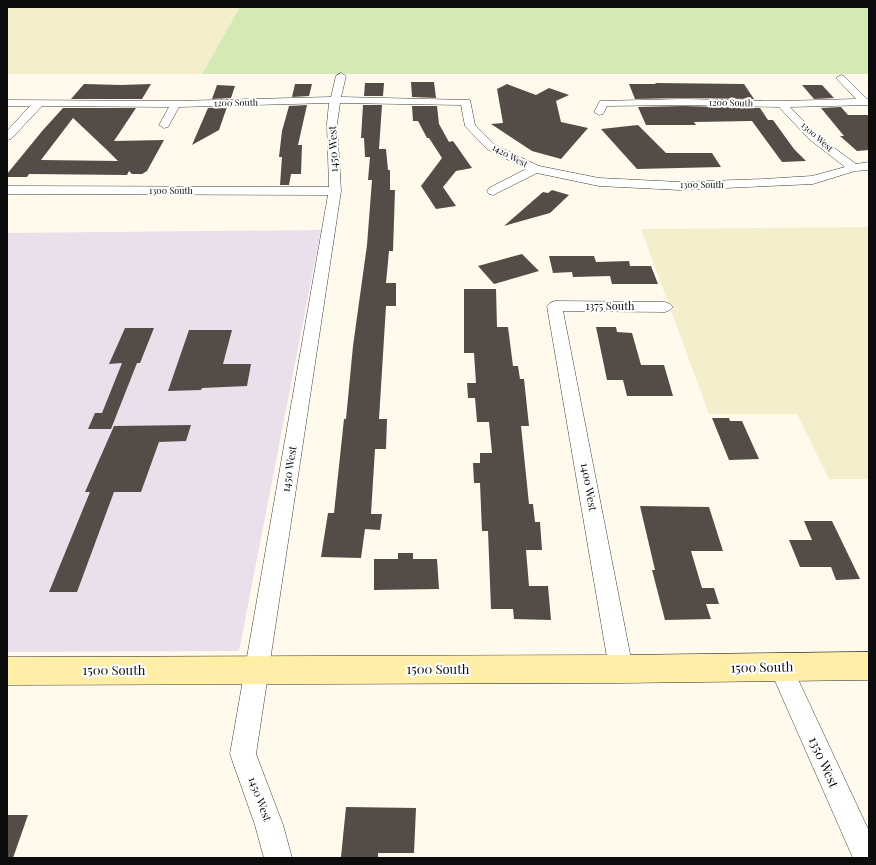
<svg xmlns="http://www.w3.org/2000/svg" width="876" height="865" font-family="'Playfair Display',serif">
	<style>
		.industrial { fill: #e9e0eb }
		.farmland { fill: #f5eecb }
		.green { fill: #d4eab4 }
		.building { fill: #554c48; fill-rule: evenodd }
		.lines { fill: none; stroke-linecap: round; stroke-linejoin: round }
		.street-casing { stroke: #3f3f3f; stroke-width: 1 }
		.secondary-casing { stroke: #2e2e2e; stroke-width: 1 }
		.street { fill: #fff; fill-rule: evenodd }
		.secondary { fill: #ffefa6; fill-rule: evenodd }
		.labels { text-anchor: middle; stroke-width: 4; stroke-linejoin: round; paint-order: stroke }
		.far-street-label { font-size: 9px; fill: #0c0c0c; stroke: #fff }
		.street-label { font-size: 11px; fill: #0c0c0c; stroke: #fff }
		.near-street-label { font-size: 13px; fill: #0c0c0c; stroke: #fff }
	</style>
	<rect width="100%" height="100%" fill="#fffaeb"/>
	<polygon class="industrial" points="321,230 239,651 7,652 7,233"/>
	<g class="farmland">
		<polygon points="7,7 240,7 202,74 7,74"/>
		<polygon points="869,227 869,479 829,479 797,414 709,414 641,229"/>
	</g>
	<polygon class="green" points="240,7 869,7 869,74 202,74"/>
	<g class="building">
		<polygon points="411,82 434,82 436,98 412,97"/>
		<polygon points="365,83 384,83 383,96 364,96"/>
		<polygon points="655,83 744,84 754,99 683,98 635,99 629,84 656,84"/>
		<polygon points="84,84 121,85 151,84 142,99 71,99"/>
		<polygon points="295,84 312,84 309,96 292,97"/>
		<polygon points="507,84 536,95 549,88 569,95 556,101 561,122 588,128 561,159 532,151 491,124 503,123 497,89"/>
		<polygon points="217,85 235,86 231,98 212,99"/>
		<polygon points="802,85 822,85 834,98 814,99"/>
		<polygon points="307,105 298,145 302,145 301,174 291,174 289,185 280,185 282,157 279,157 282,131 289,106"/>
		<polygon points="363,105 382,105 379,149 386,149 388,170 390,170 390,190 395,190 393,251 389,251 386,283 396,283 396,306 386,306 379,419 387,419 386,449 375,449 371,514 382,514 380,530 365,529 361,558 321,557 328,513 334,513 344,419 346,419 353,346 367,245 372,180 368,180 370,157 365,157 364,138 361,138"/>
		<polygon points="412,106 437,106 439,124 449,142 453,141 472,168 456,171 443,187 456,206 436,209 421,186 442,158 429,138 427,138 418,121 413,121"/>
		<polygon points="683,106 760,108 768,120 773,120 794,149 806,161 782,162 752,121 694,122 696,125 646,125 638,107"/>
		<polygon points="227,107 219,130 192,145 208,108"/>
		<polygon points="841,107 848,115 869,115 869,150 857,151 840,136 844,136 821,108"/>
		<path d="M63,108H136L114,141L164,140L147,171L142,174H132L129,171L127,175L29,174L27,177H7V174L43,130ZM73,118L108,151L118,161L41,160Z"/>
		<polygon points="638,125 666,153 712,153 721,167 637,169 601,129"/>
		<polygon points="552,190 569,195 550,213 504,226 543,192 548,193"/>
		<polygon points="522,254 539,271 494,284 478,266"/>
		<polygon points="549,256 594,256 596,262 629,261 630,266 651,266 658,284 612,284 610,276 573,277 572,272 553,273"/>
		<polygon points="464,289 496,289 497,327 508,327 513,366 518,366 520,379 524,379 529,426 521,426 529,504 533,504 535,522 540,522 542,550 526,550 529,586 548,586 551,620 514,619 513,609 491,609 488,531 482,531 480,483 474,483 473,463 480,463 480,453 492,453 489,422 477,422 475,398 468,398 467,383 476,383 474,353 464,353"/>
		<polygon points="596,327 616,327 617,332 632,333 641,365 664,365 673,396 627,396 623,380 607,380"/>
		<polygon points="125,328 154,328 140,363 137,363 111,429 88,429 95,413 102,413 122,363 109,364"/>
		<polygon points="189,330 232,330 223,364 251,364 247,386 202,388 201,390 168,391"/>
		<polygon points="712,418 729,418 730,421 742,421 759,459 729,460"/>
		<polygon points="191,425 186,441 159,442 141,492 114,492 77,592 49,592 90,492 85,492 114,426"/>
		<polygon points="640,506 709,507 723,551 691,551 702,588 714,588 719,604 706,604 711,619 665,620 652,570 655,570"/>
		<polygon points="804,521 832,521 860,579 836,580 831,567 800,567 789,540 812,540"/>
		<polygon points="398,553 413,553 413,559 437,559 439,589 374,590 374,559 398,559"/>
		<polygon points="346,807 416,808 414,853 378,853 378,858 341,857"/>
		<polygon points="7,815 28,815 13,858 7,858"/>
	</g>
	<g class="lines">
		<g class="street-casing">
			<g id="street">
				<polygon points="341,73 346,76 341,97 470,100 475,125 495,145 539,166 599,178 680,182 764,179 812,176 845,167 809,139 779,107 683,105 607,106 603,114 599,115 594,112 600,101 683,99 782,101 856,99 836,78 841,75 844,76 867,99 869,99 869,105 790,107 817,135 856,164 869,162 869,170 855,171 813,184 680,190 599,186 537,173 493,195 489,194 487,191 489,188 526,169 487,149 465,126 461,105 340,103 337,124 341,191 256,754 283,825 292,858 264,858 255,825 230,754 328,195 7,194 7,186 329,187 327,124 329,103 179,107 168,127 164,128 159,125 169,107 42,106 11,139 7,140 7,131 30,106 7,106 7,100 176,101 331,97 336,76"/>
				<polygon points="555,301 665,302 670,304 673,307 670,310 665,312 563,311 633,669 629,677 621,680 613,677 609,669 547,306 550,303"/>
				<polygon points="780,655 788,658 869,831 869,858 853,858 772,674 768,666 772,658"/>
			</g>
		</g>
		<g class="secondary-casing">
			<polygon id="secondary" points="869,652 869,680 621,683 7,685 7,657 621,655"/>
		</g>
		<use href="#street" class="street"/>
		<use href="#secondary" class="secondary"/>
	</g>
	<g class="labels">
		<g class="far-street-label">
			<text transform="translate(236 103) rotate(-1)" y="3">1200 South</text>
			<text transform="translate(731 103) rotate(1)" y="3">1200 South</text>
			<text transform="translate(817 137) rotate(42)" y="3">1300 West</text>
			<text transform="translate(510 156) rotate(28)" y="3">1420 West</text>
			<text x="702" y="188">1300 South</text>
			<text x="171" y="194">1300 South</text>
		</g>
		<g class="street-label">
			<text transform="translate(333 149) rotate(-92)" y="4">1450 West</text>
			<text x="610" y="310">1375 South</text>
			<text transform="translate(289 469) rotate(-81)" y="4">1450 West</text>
			<text transform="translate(589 487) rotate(80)" y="4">1400 West</text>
			<text transform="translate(260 799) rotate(70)" y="4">1450 West</text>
		</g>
		<g class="near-street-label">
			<text transform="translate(762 667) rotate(-1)" y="5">1500 South</text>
			<text x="438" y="674">1500 South</text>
			<text x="114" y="675">1500 South</text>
			<text transform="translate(824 762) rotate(66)" y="5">1350 West</text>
		</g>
	</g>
	<rect width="876" height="865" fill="none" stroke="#0c0c0c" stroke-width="16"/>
</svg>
